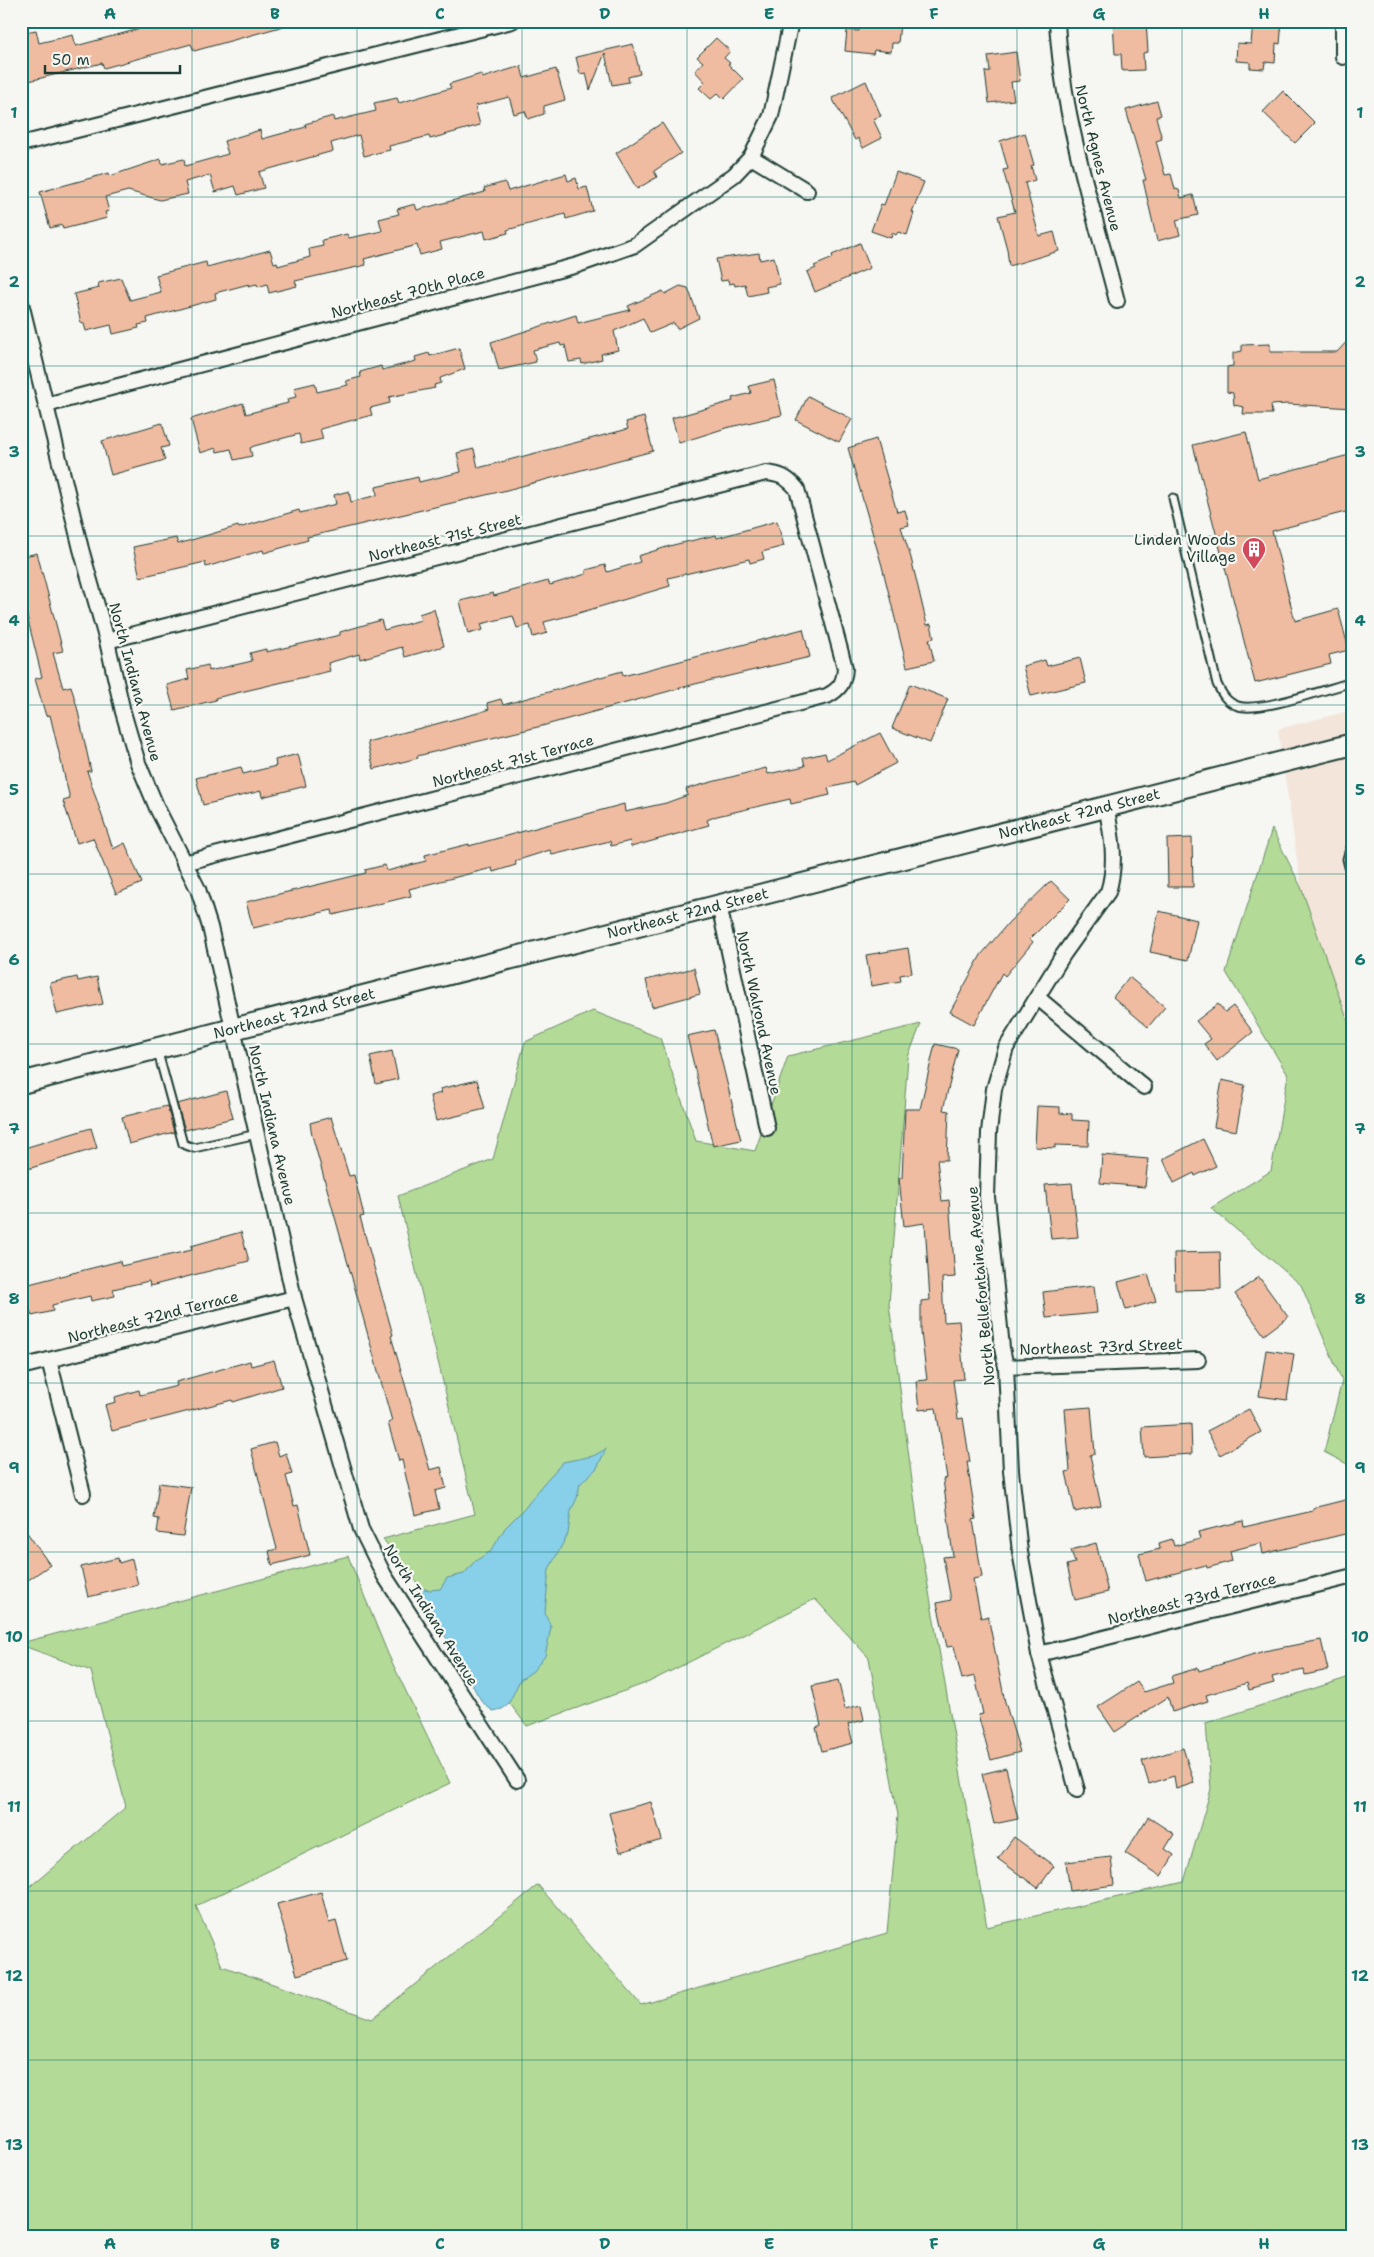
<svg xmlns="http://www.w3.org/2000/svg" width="1374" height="2257" font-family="'Shantell Sans',sans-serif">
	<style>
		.built { fill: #f4e5da }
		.green { fill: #b3db97; stroke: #698c66 }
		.water { fill: #88cfe9; stroke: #5e95a1 }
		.building { fill: #f0bca1; stroke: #1f3d34 }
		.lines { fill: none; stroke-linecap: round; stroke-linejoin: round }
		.lane-casing { stroke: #1f3d34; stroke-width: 11 }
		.street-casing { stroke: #1f3d34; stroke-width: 18 }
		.secondary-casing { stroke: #1f3d34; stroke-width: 24 }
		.lane { stroke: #f6f6f2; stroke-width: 7 }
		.street { stroke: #f6f6f2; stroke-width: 14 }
		.secondary { stroke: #f6f6f2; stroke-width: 20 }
		.grid { fill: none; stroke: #0f766e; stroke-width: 1; stroke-opacity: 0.55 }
		.labels { text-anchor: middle; stroke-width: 4.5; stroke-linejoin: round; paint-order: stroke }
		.street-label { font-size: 15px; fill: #1f3d34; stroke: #f6f6f2 }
		.poi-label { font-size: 15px; fill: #1f3d34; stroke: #f6f6f2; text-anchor: end }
		.neatline { fill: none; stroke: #0f766e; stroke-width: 2 }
		.grid-label { font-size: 16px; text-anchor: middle; font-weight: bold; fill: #0f766e }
	</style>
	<rect width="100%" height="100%" fill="#f6f6f2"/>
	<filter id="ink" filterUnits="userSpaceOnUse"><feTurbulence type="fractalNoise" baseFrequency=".02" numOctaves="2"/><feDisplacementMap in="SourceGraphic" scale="10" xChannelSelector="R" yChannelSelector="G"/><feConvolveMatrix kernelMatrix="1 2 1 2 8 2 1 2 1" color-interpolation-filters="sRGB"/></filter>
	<g filter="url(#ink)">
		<polygon class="built" points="1353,710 1353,1036 1301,887 1278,729"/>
		<g class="green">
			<polygon points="1272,829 1301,887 1353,1036 1353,1467 1324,1452 1342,1381 1301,1285 1211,1208 1271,1171 1288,1075 1226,972"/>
			<polygon points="593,1011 660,1038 696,1141 755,1151 788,1056 921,1024 908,1057 889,1304 919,1534 987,1927 1184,1882 1211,1789 1206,1723 1353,1676 1353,2236 21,2236 21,1894 126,1807 91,1671 21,1645 21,1643 348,1556 388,1654 450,1783 196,1906 222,1966 372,2019 538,1885 641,2005 887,1933 898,1815 869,1658 815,1599 649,1682 527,1726 383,1539 475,1514 398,1196 493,1159 525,1042"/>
		</g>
		<path class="water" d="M606,1449L597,1468L580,1484L577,1498L571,1511L568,1534L549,1569L545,1613L551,1627L545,1656L533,1671L520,1680L508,1705L502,1709L493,1711C474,1700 470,1674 459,1656C445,1635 428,1614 413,1593L416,1587L429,1590L440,1589L447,1578L464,1574L474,1562L491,1551L505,1528L525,1508L543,1484L563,1462L593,1456Z"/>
		<g class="building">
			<polygon points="182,21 283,21 284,26 194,51 191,44 104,68 102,63 21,83 21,33 36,30 39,43 73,35 76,46 150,26 151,30"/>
			<polygon points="860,21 894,21 900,24 898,43 892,43 891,52 874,50 873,54 845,51 847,30 859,31"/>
			<polygon points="1146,21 1148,52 1143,53 1144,70 1122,71 1121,54 1115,54 1113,22"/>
			<polygon points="1253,21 1282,21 1280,44 1276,43 1275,63 1265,62 1264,69 1250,68 1250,62 1236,61 1237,43 1251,44"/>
			<polygon points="716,38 730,51 724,58 730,63 728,64 743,79 724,99 718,93 711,99 699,88 705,82 695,71 703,62 697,57"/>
			<polygon points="633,44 640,74 628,77 629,82 612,85 605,53 590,90 586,73 580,74 576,57"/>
			<polygon points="1016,52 1020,81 1011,82 1014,100 989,103 985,72 990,71 988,56"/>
			<polygon points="521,66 524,78 556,69 565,100 544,106 544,114 528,119 525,111 514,114 509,97 475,106 480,125 430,139 429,136 389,146 390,150 364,156 359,135 331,143 333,151 259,172 264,188 238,195 235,186 215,192 210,175 185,182 188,194 160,200 128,191 105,197 109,211 105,212 107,218 63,229 62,225 50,228 40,192 109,173 110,176 161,159 162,164 184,159 185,166 228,154 224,141 260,130 262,139 306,127 305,124 333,116 334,121 376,111 374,103 397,98 399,103 451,88 449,84 481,74 482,78"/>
			<polygon points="866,81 881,116 873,119 882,138 863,148 858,138 855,140 832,98"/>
			<polygon points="1283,91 1315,123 1295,143 1263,112"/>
			<polygon points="1157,101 1161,115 1156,117 1162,139 1156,141 1165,175 1171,174 1175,189 1179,190 1181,198 1193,195 1198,215 1176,220 1180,235 1157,241 1143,180 1146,180 1126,110"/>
			<polygon points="662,123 681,153 654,171 657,177 637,189 616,153"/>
			<polygon points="1025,133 1034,165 1031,166 1035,180 1025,183 1039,236 1054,232 1059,251 1009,266 1007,249 998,216 1015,212 1003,170 1008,169 1000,141"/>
			<polygon points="896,172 924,182 912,212 914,213 907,235 898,232 896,235 892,233 891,238 871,231 881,204 884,205"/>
			<polygon points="566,174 568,181 576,178 579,189 587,187 593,211 566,219 565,214 507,230 508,233 486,239 484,231 440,242 442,249 420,255 417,245 364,259 366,265 295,281 297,286 269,293 267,284 258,287 257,284 248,286 249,284 215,293 216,299 147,318 148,323 138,325 139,328 113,334 111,325 86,331 84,324 81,323 74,294 99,288 98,283 121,278 130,300 161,292 156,275 206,262 207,267 270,250 274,263 277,262 278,266 310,257 309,249 323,246 322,240 347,234 349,238 382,231 379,219 399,214 397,209 415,204 417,210 485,192 484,188 505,182 508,191"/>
			<polygon points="860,243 870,268 815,292 807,272 816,268 814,266 833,258 832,255"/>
			<polygon points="759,253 760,260 774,257 780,284 766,287 767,292 748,296 745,284 735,286 734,283 729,284 728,280 721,281 716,259"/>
			<polygon points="680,286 688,288 699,318 677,329 674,323 650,333 643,318 614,331 618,350 601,354 602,359 582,364 581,360 569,362 565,345 561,346 560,343 533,350 536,362 499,370 491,342 576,315 578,323 630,310 628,306 663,291 665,294"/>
			<polygon points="1353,335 1353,408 1287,404 1271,405 1272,414 1243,414 1244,407 1234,405 1233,393 1227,392 1227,367 1233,366 1233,353 1242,351 1242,345 1270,344 1270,352 1337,352"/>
			<polygon points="459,348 465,369 440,378 441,383 434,385 435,388 389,397 390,403 370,408 372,415 320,429 323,439 301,444 299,434 254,446 250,448 252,456 234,460 231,449 217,452 216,448 200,453 191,419 243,403 246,414 288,403 287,399 296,397 294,388 315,383 317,392 348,385 346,381 361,377 360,372 381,366 382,370 416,361 415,357 429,353 430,356"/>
			<polygon points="774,380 782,415 726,428 679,443 672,418 733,401 732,398 751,393 749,386"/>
			<polygon points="808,396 852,419 839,442 796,420"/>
			<polygon points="644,417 653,451 503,491 307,537 308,540 264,553 263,550 206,567 205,562 140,577 133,547 176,538 178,544 238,526 239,528 299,510 300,513 336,504 334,495 349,491 351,502 377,495 376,487 418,477 419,482 461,472 457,453 474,449 478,468 628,429 626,422"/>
			<polygon points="162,423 169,446 161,448 165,460 111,475 102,441"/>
			<polygon points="1246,432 1258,479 1353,454 1353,510 1272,531 1295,621 1338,609 1349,650 1329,655 1331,664 1255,683 1193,445"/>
			<polygon points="876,439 897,512 905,510 909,525 901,527 911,558 927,625 931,624 934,638 929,639 934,661 907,667 882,566 848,448"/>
			<polygon points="777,521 784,546 762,552 764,559 750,563 749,559 668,578 670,586 572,615 544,622 547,633 533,637 530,625 517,628 513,616 481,624 483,630 468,634 460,601 493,593 494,596 548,581 550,585 586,574 586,570 605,565 607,572 640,562 638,556 673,545 716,535 717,538"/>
			<polygon points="37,553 63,651 53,653 63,688 71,686 77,707 91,771 87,771 113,849 125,843 142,883 116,894 93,838 77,843 63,801 70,799 50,715 46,716 35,679 42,677 21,592 21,557"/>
			<polygon points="434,609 444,646 405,657 402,647 360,659 359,654 328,663 330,671 215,698 216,700 174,710 167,685 189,679 187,670 208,665 209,671 252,661 250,653 266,649 266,652 340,635 340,632 381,620 384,630 421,620 419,614"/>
			<polygon points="803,629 810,657 695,684 542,726 417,756 418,758 374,769 367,742 478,713 489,709 487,703 501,699 503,705 622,671 623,676"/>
			<polygon points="1080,658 1086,683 1031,696 1023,666 1045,660 1047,666"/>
			<polygon points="910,684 948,699 930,743 892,728"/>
			<polygon points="880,733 896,763 855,785 854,782 828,788 830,795 791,804 790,799 717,816 707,820 709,825 631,847 630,841 611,846 610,841 552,855 550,850 515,861 516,865 493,872 492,868 409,889 411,896 333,915 332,910 253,928 246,902 366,873 365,870 385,865 387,871 426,861 425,855 469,844 469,846 624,804 625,812 666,803 688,795 686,789 708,783 766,768 768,774 805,766 803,758 825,753 827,760"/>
			<polygon points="298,754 306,786 262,797 261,791 203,805 196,778 241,767 243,774 276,766 275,760"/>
			<polygon points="1192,838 1193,887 1168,887 1167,839"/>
			<polygon points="1051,881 1070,899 1030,939 1033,942 1005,976 1002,973 974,1025 950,1012 981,955 1009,922"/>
			<polygon points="1159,911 1197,920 1188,960 1150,952"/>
			<polygon points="908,948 912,973 900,975 901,981 871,986 866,955"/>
			<polygon points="694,968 700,994 652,1007 646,980"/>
			<polygon points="77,977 78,981 97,977 103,1004 57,1014 50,983"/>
			<polygon points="1129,977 1165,1007 1148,1027 1113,997"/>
			<polygon points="1218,1004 1225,1012 1233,1006 1253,1032 1217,1061 1204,1044 1211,1039 1196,1021"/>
			<polygon points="714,1030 741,1140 713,1146 687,1036"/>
			<polygon points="935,1044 958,1049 943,1110 949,1111 947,1160 937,1160 942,1201 949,1200 955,1277 942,1278 944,1322 959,1321 964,1379 953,1380 958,1419 963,1418 970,1462 967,1462 976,1519 973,1520 982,1577 973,1579 981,1618 988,1616 1005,1702 1020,1752 991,1760 978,1715 983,1714 975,1676 962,1679 954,1646 947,1647 937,1603 951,1600 943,1557 953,1556 943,1479 947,1478 936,1408 919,1410 916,1381 927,1380 921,1332 921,1301 930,1300 925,1223 904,1226 899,1178 902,1178 905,1109 920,1109"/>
			<polygon points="392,1051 398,1079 376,1084 370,1056"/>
			<polygon points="477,1080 485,1109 436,1121 430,1096 441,1093 440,1089"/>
			<polygon points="1222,1080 1245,1085 1236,1131 1214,1127"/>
			<polygon points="226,1091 233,1118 185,1130 177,1104"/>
			<polygon points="167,1106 174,1132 129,1144 122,1117"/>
			<polygon points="1037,1106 1060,1107 1060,1113 1072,1114 1072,1120 1089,1121 1088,1146 1055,1145 1055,1148 1035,1147"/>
			<polygon points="331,1117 349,1176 354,1175 364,1216 360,1217 393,1335 391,1336 430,1470 441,1467 446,1488 435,1491 439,1509 415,1515 402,1460 399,1461 388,1423 392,1421 312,1135 310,1123"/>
			<polygon points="91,1128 97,1148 21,1171 21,1149"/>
			<polygon points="1203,1139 1216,1166 1195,1176 1194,1173 1174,1183 1163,1159"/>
			<polygon points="1102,1155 1148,1159 1145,1187 1100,1183"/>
			<polygon points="1072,1183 1078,1237 1051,1239 1045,1185"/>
			<polygon points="241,1232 249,1261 150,1286 149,1281 113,1289 115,1296 91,1301 90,1296 52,1305 53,1311 32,1316 30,1310 21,1312 21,1286 120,1261 121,1266 192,1250 191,1246"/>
			<polygon points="1220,1252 1221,1289 1175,1290 1174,1253"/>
			<polygon points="1148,1274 1156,1301 1126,1310 1118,1282"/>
			<polygon points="1259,1277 1288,1317 1264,1335 1235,1294"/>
			<polygon points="1094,1286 1097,1313 1046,1318 1043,1292"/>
			<polygon points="1266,1350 1294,1354 1287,1400 1259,1396"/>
			<polygon points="274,1360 282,1387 233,1402 232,1400 112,1431 105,1405 116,1402 115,1397 139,1390 140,1395 177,1386 176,1382 250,1361 251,1366"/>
			<polygon points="1091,1407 1095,1454 1090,1455 1101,1506 1075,1512 1066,1472 1070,1471 1065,1409"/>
			<polygon points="1249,1409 1261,1432 1220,1455 1207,1431"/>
			<polygon points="1191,1424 1192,1454 1144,1457 1142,1427"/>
			<polygon points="275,1442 279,1456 286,1453 292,1474 286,1476 294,1506 298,1505 310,1555 272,1565 269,1551 277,1549 251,1449"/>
			<polygon points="159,1483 191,1487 183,1536 157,1533 159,1519 154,1518"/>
			<polygon points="1353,1498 1353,1532 1263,1554 1261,1543 1230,1551 1232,1561 1207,1568 1206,1565 1146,1581 1139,1554 1160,1549 1159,1543 1172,1539 1174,1546 1200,1539 1198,1532 1243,1521 1244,1527 1313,1511 1313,1508"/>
			<polygon points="21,1524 50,1565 21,1585"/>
			<polygon points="1096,1543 1108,1592 1075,1600 1067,1565 1075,1563 1071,1550"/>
			<polygon points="118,1558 119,1563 132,1559 138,1585 88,1597 81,1567"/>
			<polygon points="1321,1640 1328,1670 1305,1675 1304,1670 1272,1677 1274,1683 1249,1690 1247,1683 1206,1695 1208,1701 1172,1712 1168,1697 1115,1732 1098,1707 1137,1682 1144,1692 1173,1683 1171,1676 1198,1668 1199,1671 1264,1651"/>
			<polygon points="838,1680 845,1709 861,1705 864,1720 848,1724 853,1743 822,1751 816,1728 821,1726 812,1686"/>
			<polygon points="1183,1748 1194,1783 1176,1789 1174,1776 1149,1784 1142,1761"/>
			<polygon points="1006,1768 1018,1819 994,1824 982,1774"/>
			<polygon points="651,1802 662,1840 620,1852 609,1813"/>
			<polygon points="1148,1817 1174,1834 1165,1849 1174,1855 1161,1876 1125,1853"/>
			<polygon points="1014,1837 1054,1866 1038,1888 998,1859"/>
			<polygon points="1111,1857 1114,1885 1070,1891 1066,1862"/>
			<polygon points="321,1892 329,1923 336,1921 347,1961 297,1975 277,1904"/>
		</g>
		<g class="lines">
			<g class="lane-casing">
				<g id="lane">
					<path d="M1173,498L1217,684C1222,694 1226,702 1238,706C1259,713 1329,688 1353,682"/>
					<polyline points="1353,847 1350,849 1347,859 1353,883"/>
					<polyline points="157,1049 183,1144 194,1148 257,1134"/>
					<polyline points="21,1058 28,1079"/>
				</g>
			</g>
			<g class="street-casing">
				<g id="street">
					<path d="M1057,21C1062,117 1093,208 1117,301"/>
					<polyline points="1343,57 1343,21"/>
					<polyline points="21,144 512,21"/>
					<polyline points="751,157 807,191"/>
					<polyline points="21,303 81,549 107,641 123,712 138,763 157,808 198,889 210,927 294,1298 361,1529 384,1575 517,1780"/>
					<polyline points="46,405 578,265 635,245 734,175 751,157 771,116 791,21"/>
					<path d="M107,641L766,473C780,474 788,478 797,489L845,668C844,683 840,689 827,696L184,863"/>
					<polyline points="719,905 767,1128"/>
					<polyline points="1037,997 1144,1087"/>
					<polyline points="49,1360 83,1494"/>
					<polyline points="21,1367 294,1298"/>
					<polyline points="1006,1367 1198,1360"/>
					<polyline points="1039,1654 1353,1576"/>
					<path d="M1077,1790L1039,1654L1020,1552L1011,1471L1006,1367L1002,1348L987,1197L989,1132L994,1089L1006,1048L1063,955L1108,892C1117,864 1112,835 1106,806"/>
				</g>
			</g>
			<g class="secondary-casing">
				<g id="secondary">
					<path id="s1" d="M21,1083L1353,744"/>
				</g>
			</g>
			<use href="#lane" class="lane"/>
			<use href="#street" class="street"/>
			<use href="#secondary" class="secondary"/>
		</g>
	</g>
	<path class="grid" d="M192,21V2236M357,21V2236M522,21V2236M687,21V2236M852,21V2236M1017,21V2236M1182,21V2236M21,197H1353M21,366H1353M21,536H1353M21,705H1353M21,874H1353M21,1044H1353M21,1213H1353M21,1383H1353M21,1552H1353M21,1721H1353M21,1891H1353M21,2060H1353"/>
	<defs>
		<g id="building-pin" transform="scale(1.25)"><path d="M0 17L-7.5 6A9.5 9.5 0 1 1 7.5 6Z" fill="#d1495b" stroke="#f6f6f2"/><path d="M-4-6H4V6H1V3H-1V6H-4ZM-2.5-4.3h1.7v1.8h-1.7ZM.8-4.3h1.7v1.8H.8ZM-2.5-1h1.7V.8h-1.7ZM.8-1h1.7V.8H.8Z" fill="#fff"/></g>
	</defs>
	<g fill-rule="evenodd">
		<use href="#building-pin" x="1254" y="549"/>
	</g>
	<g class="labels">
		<g class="street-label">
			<text transform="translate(1098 158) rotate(76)" y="5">North Agnes Avenue</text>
			<text transform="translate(408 293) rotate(-15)" y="5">Northeast 70th Place</text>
			<text transform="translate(445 538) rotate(-14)" y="5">Northeast 71st Street</text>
			<text transform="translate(135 682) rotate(75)" y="5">North Indiana Avenue</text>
			<text transform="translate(513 761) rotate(-15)" y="5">Northeast 71st Terrace</text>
			<text dy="5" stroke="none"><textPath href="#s1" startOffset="1092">Northeast 72nd Street</textPath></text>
			<text dy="5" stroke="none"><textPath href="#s1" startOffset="688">Northeast 72nd Street</textPath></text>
			<text dy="5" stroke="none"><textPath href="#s1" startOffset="282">Northeast 72nd Street</textPath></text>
			<text transform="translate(759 1013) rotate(78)" y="5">North Walrond Avenue</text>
			<text transform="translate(272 1125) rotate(77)" y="5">North Indiana Avenue</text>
			<text transform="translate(981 1286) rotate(-95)" y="5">North Bellefontaine Avenue</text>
			<text transform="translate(153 1317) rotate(-14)" y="5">Northeast 72nd Terrace</text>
			<text transform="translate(1101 1347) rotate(-2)" y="5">Northeast 73rd Street</text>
			<text transform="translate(1192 1599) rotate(-14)" y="5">Northeast 73rd Terrace</text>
			<text transform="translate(431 1615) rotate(58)" y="5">North Indiana Avenue</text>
		</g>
		<g class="poi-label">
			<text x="1236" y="545">Linden Woods<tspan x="1236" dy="17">Village</tspan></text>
		</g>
	</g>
	<rect width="1374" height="2257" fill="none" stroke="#f6f6f2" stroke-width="55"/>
	<path d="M45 65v8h135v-8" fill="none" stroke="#1f3d34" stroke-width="2.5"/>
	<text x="52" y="65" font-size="15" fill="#1f3d34" stroke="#f6f6f2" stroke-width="4" paint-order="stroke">50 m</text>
	<rect x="28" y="28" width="1318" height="2202" class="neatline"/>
	<g class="grid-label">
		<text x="110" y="19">A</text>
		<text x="275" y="19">B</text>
		<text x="440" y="19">C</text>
		<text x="605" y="19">D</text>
		<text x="769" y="19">E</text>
		<text x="934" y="19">F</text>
		<text x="1099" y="19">G</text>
		<text x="1264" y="19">H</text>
		<text x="14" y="118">1</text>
		<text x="1360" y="118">1</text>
		<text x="14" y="287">2</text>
		<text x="1360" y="287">2</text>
		<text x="14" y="457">3</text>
		<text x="1360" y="457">3</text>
		<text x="14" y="626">4</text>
		<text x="1360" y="626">4</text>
		<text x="14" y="795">5</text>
		<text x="1360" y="795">5</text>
		<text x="14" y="965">6</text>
		<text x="1360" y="965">6</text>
		<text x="14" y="1134">7</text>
		<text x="1360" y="1134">7</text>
		<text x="14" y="1304">8</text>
		<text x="1360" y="1304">8</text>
		<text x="14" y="1473">9</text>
		<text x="1360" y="1473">9</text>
		<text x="14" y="1642">10</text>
		<text x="1360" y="1642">10</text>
		<text x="14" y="1812">11</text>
		<text x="1360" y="1812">11</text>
		<text x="14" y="1981">12</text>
		<text x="1360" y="1981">12</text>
		<text x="14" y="2150">13</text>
		<text x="1360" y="2150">13</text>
		<text x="110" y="2249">A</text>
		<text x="275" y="2249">B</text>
		<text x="440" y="2249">C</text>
		<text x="605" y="2249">D</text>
		<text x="769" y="2249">E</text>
		<text x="934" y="2249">F</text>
		<text x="1099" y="2249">G</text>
		<text x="1264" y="2249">H</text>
	</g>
</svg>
